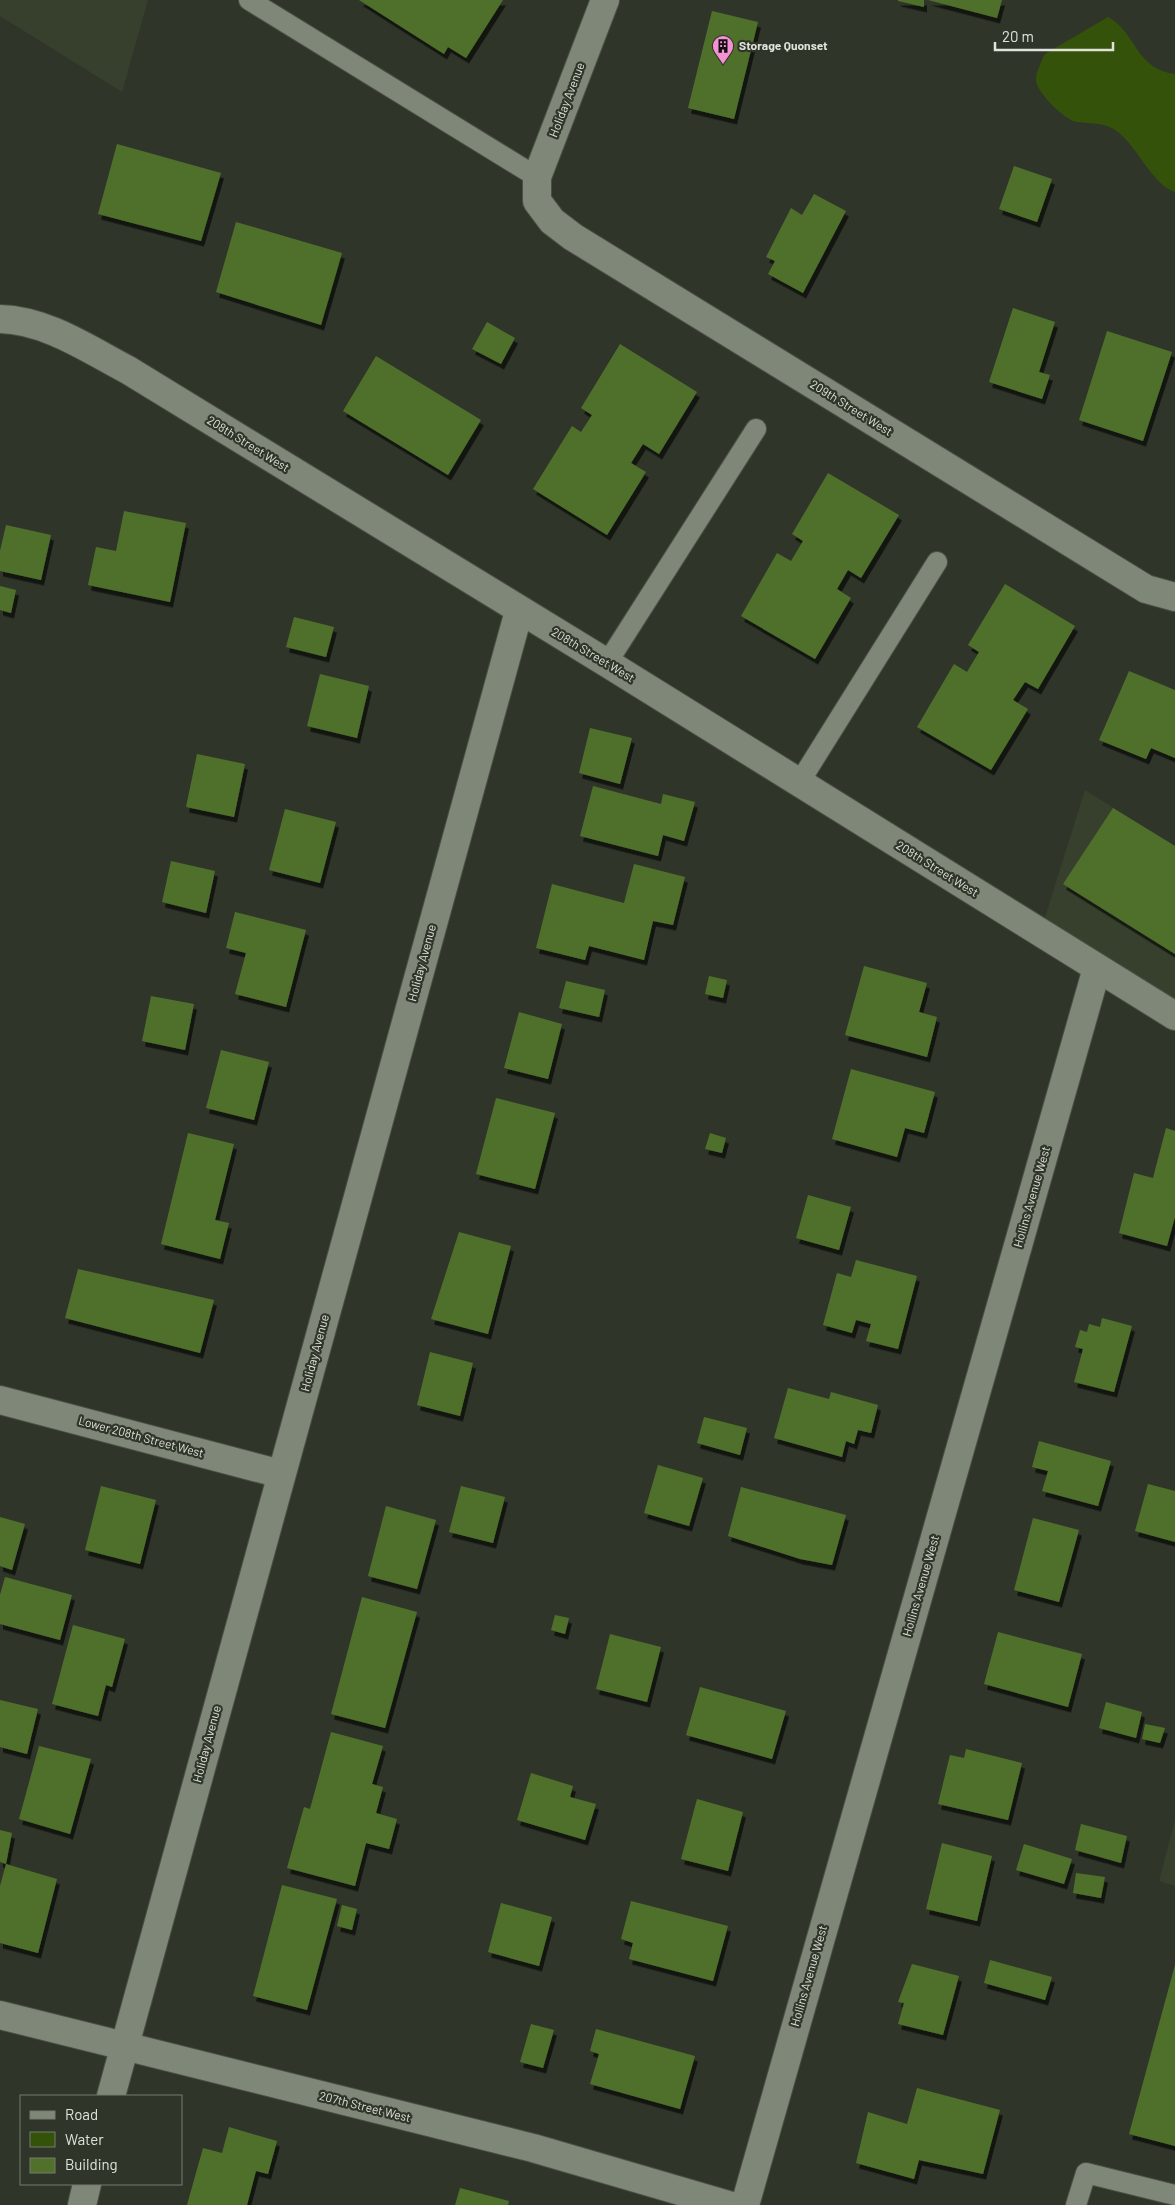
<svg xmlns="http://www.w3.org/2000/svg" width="1175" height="2205" font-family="Barlow,sans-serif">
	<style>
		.built { fill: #36402d }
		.water { fill: #345209 }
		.building { fill: #50702c; filter: url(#shadow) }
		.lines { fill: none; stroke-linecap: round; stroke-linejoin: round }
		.lane-casing { stroke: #4b5046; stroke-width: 22 }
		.street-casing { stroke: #4b5046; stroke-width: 30 }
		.lane { stroke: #7f8778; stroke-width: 20 }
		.street { stroke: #7f8778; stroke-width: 28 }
		.labels { text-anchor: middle; stroke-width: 4.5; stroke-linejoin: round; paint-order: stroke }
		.poi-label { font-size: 12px; font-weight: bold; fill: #dfe3db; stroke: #2f3629; text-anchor: start }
		.street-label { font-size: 12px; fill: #dfe3db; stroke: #2f3629 }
	</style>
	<defs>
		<filter id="shadow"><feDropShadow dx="3" dy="5.5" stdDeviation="0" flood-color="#0009"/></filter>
	</defs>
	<rect width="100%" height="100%" fill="#2f3629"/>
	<g class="built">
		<polygon points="0,0 148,0 122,92 0,16"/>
		<polygon points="1085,790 1175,846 1175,1016 1040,933"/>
		<polygon points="1175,1820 1175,1886 1159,1881"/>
	</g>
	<path class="water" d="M1108,17C1137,33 1135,69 1175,74V192C1154,186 1137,147 1118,132C1106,122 1091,124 1077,122C1066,121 1036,92 1036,80C1036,72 1041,62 1045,54Z"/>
	<g class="building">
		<polygon points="359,0 503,0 466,58 448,47 444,54"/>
		<polygon points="898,0 924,0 924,7 898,1"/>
		<polygon points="928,0 1002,0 997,18"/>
		<polygon points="712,11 758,22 734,119 688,108"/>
		<polygon points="117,144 221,173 201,241 98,214"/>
		<polygon points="1014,166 1052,179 1037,222 999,209"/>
		<polygon points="814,194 846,211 803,293 768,274 775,261 766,257 791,208 802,215"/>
		<polygon points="236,222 342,253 321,325 216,292"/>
		<polygon points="1013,308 1055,322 1039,372 1050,375 1042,399 989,382"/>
		<polygon points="487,322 515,338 501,364 472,349"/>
		<polygon points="1107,331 1172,352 1143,441 1079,420"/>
		<polygon points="620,344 697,392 659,454 643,444 631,463 646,472 607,535 533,489 572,426 581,432 592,415 581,408"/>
		<polygon points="376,356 481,420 448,475 343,411"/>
		<polygon points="828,473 899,515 861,578 848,570 837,589 851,598 815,659 741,616 777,553 791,561 803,541 792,534"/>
		<polygon points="124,511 186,523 170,602 88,585 96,547 116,551"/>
		<polygon points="6,525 51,535 41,580 0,571 0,551"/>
		<polygon points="1005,584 1075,626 1038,689 1025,682 1013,700 1028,709 991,770 917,727 954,664 967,672 979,652 968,645"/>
		<polygon points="0,586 16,590 11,613 0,610"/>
		<polygon points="294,617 334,627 326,657 286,647"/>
		<polygon points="1129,671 1175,690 1175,758 1151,748 1146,759 1099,740"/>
		<polygon points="320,674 369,686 357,738 307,726"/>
		<polygon points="590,728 632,738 620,784 579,773"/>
		<polygon points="197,754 245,764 234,817 186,807"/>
		<polygon points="593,786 661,804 663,794 695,802 684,841 663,835 658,856 580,836"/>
		<polygon points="1113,808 1175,846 1175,954 1063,884"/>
		<polygon points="285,809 336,822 320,883 269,870"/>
		<polygon points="171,861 215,871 206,913 162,902"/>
		<polygon points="634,864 685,877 673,925 653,921 644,960 589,946 585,960 536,948 552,884 624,903"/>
		<polygon points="235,912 306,930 286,1007 235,994 246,953 226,948"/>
		<polygon points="864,966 927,983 919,1012 937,1017 927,1057 845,1035"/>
		<polygon points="709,976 727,980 723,998 705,994"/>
		<polygon points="566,981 605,990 599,1017 559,1008"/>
		<polygon points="151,996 194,1004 185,1050 142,1041"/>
		<polygon points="519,1012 562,1024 548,1079 504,1068"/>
		<polygon points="221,1050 269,1062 254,1120 206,1108"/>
		<polygon points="851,1069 935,1092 924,1133 905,1128 897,1157 832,1139"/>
		<polygon points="496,1098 555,1113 535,1189 476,1174"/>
		<polygon points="1166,1128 1175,1131 1175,1217 1167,1246 1119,1233 1134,1173 1153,1178"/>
		<polygon points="188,1133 234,1144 215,1220 229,1223 220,1259 161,1244"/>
		<polygon points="710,1133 726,1138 722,1153 705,1149"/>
		<polygon points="808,1195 851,1207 839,1250 796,1238"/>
		<polygon points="459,1232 511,1246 488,1334 431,1319"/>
		<polygon points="856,1260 917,1276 898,1349 866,1341 871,1324 856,1320 852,1333 823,1325 837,1273 851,1277"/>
		<polygon points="78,1269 214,1300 200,1353 65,1318"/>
		<polygon points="1102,1318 1132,1326 1114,1392 1074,1382 1083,1349 1075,1347 1080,1330 1087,1332 1089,1324 1100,1327"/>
		<polygon points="430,1352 473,1363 460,1416 417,1405"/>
		<polygon points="788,1388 829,1399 831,1392 878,1405 871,1433 858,1430 854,1444 846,1441 842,1457 774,1438"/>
		<polygon points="704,1417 747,1428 740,1455 697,1443"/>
		<polygon points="1039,1441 1111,1461 1098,1506 1042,1491 1048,1471 1032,1467"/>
		<polygon points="658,1465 703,1478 689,1526 644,1513"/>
		<polygon points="1148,1484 1175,1491 1175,1542 1135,1531"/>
		<polygon points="101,1486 156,1500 140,1564 85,1550"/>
		<polygon points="461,1486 505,1497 493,1543 449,1532"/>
		<polygon points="741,1487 846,1515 832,1565 800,1559 728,1536"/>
		<polygon points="386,1506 436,1520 417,1589 368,1576"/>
		<polygon points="0,1517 25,1524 12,1570 0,1566"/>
		<polygon points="1033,1518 1079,1530 1059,1602 1014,1590"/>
		<polygon points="5,1577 72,1595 60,1640 0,1624 0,1595"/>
		<polygon points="362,1597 417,1612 385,1728 331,1714"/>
		<polygon points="555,1615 569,1618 565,1634 551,1630"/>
		<polygon points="73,1625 125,1639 112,1687 106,1685 98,1716 52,1704"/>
		<polygon points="998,1632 1082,1654 1068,1707 984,1684"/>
		<polygon points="610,1634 661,1647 647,1702 596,1689"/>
		<polygon points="700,1687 786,1711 772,1759 686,1735"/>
		<polygon points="0,1700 38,1709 27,1754 0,1747"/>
		<polygon points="1106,1702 1142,1712 1136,1738 1099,1728"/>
		<polygon points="1145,1724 1165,1728 1160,1743 1142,1739"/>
		<polygon points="331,1732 383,1746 372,1784 383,1787 376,1813 397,1819 389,1849 366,1843 355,1886 287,1868 304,1807 310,1809"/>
		<polygon points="39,1746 91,1759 70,1834 19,1819"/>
		<polygon points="966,1749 1022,1763 1008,1820 938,1804 950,1755 964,1758"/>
		<polygon points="531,1773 573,1786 570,1797 596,1804 585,1840 517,1820"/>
		<polygon points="697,1799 743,1812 728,1871 681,1859"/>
		<polygon points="1081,1824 1127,1836 1121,1863 1075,1850"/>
		<polygon points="0,1830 12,1833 6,1864 0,1862"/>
		<polygon points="942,1843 992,1856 977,1921 926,1909"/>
		<polygon points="1024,1844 1072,1859 1064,1884 1016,1870"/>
		<polygon points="6,1864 57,1879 38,1953 0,1943 0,1886"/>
		<polygon points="1076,1873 1105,1877 1101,1898 1073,1893"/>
		<polygon points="282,1885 337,1899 307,2010 253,1996"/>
		<polygon points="631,1901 728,1926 713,1981 629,1959 633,1943 621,1939"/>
		<polygon points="501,1903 552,1917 539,1966 488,1952"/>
		<polygon points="342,1905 357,1909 352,1930 337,1926"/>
		<polygon points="990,1960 1052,1977 1045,2000 984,1983"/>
		<polygon points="912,1964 959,1976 943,2035 898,2024 904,2003 898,2002"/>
		<polygon points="1175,1965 1175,2146 1129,2134"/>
		<polygon points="531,2024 554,2030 543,2068 520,2062"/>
		<polygon points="596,2029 695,2056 680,2109 590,2084 599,2054 590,2051"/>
		<polygon points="917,2088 1000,2110 983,2174 919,2160 914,2179 856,2163 868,2112 907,2124"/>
		<polygon points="229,2127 277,2141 268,2174 256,2171 247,2205 187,2205 203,2148 222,2153"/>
		<polygon points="460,2188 509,2201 508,2205 455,2205"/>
	</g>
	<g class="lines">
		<g class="lane-casing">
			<g id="lane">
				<polyline points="249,0 537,177"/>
				<polyline points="607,663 756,429"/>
				<polyline points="799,783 937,562"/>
				<polyline points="1076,2205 1086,2173 1175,2195"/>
			</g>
		</g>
		<g class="street-casing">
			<g id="street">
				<polyline points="605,0 537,177 537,201 552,221 573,237 1146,589 1175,597"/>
				<path d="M0,319C46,320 88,349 128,370L607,663L1175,1016"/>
				<polyline points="0,1400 281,1474"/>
				<polyline points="0,2015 533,2148 728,2205"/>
				<polyline points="111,2096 519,611"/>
				<polyline points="82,2205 87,2184"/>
				<polyline points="745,2205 1097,968"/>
			</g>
		</g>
		<use href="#lane" class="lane"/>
		<use href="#street" class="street"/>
	</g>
	<defs>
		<g id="building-pin" transform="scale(1.125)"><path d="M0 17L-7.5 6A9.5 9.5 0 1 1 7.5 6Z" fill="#f491d3" stroke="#2f3629"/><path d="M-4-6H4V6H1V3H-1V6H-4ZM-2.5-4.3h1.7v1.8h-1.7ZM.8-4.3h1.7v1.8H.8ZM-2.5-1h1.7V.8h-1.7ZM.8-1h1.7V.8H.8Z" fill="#111"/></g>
	</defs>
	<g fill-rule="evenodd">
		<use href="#building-pin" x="723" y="46"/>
	</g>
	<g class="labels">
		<g class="poi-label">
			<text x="739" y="50">Storage Quonset</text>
		</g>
		<g class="street-label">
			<text transform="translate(567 100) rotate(-69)" y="4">Holiday Avenue</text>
			<text transform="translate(851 408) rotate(32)" y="4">209th Street West</text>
			<text transform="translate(248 444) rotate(32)" y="4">208th Street West</text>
			<text transform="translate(593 655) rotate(31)" y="4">208th Street West</text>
			<text transform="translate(937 869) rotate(32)" y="4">208th Street West</text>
			<text transform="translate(422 963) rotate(-75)" y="4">Holiday Avenue</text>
			<text transform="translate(1032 1197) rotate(-74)" y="4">Hollins Avenue West</text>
			<text transform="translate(315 1353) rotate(-75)" y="4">Holiday Avenue</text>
			<text transform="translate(141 1437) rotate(15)" y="4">Lower 208th Street West</text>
			<text transform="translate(921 1586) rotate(-74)" y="4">Hollins Avenue West</text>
			<text transform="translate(207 1744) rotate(-75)" y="4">Holiday Avenue</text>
			<text transform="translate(809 1976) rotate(-74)" y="4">Hollins Avenue West</text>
			<text transform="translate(365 2107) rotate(14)" y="4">207th Street West</text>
		</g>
	</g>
	<rect x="20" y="2095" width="162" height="90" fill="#2f3629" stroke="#757b70"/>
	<rect x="30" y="2111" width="25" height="8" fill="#7f8778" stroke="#757b70"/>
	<text x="65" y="2120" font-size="15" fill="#dfe3db">Road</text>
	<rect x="30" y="2132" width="25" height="15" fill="#345209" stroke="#757b70"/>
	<text x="65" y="2145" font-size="15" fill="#dfe3db">Water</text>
	<rect x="30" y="2158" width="25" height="15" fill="#50702c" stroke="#757b70"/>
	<text x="65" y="2170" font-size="15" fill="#dfe3db">Building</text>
	<path d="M995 42v8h118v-8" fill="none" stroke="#dfe3db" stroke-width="2.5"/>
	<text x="1002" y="42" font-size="15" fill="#dfe3db" stroke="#2f3629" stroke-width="4" paint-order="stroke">20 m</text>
</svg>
